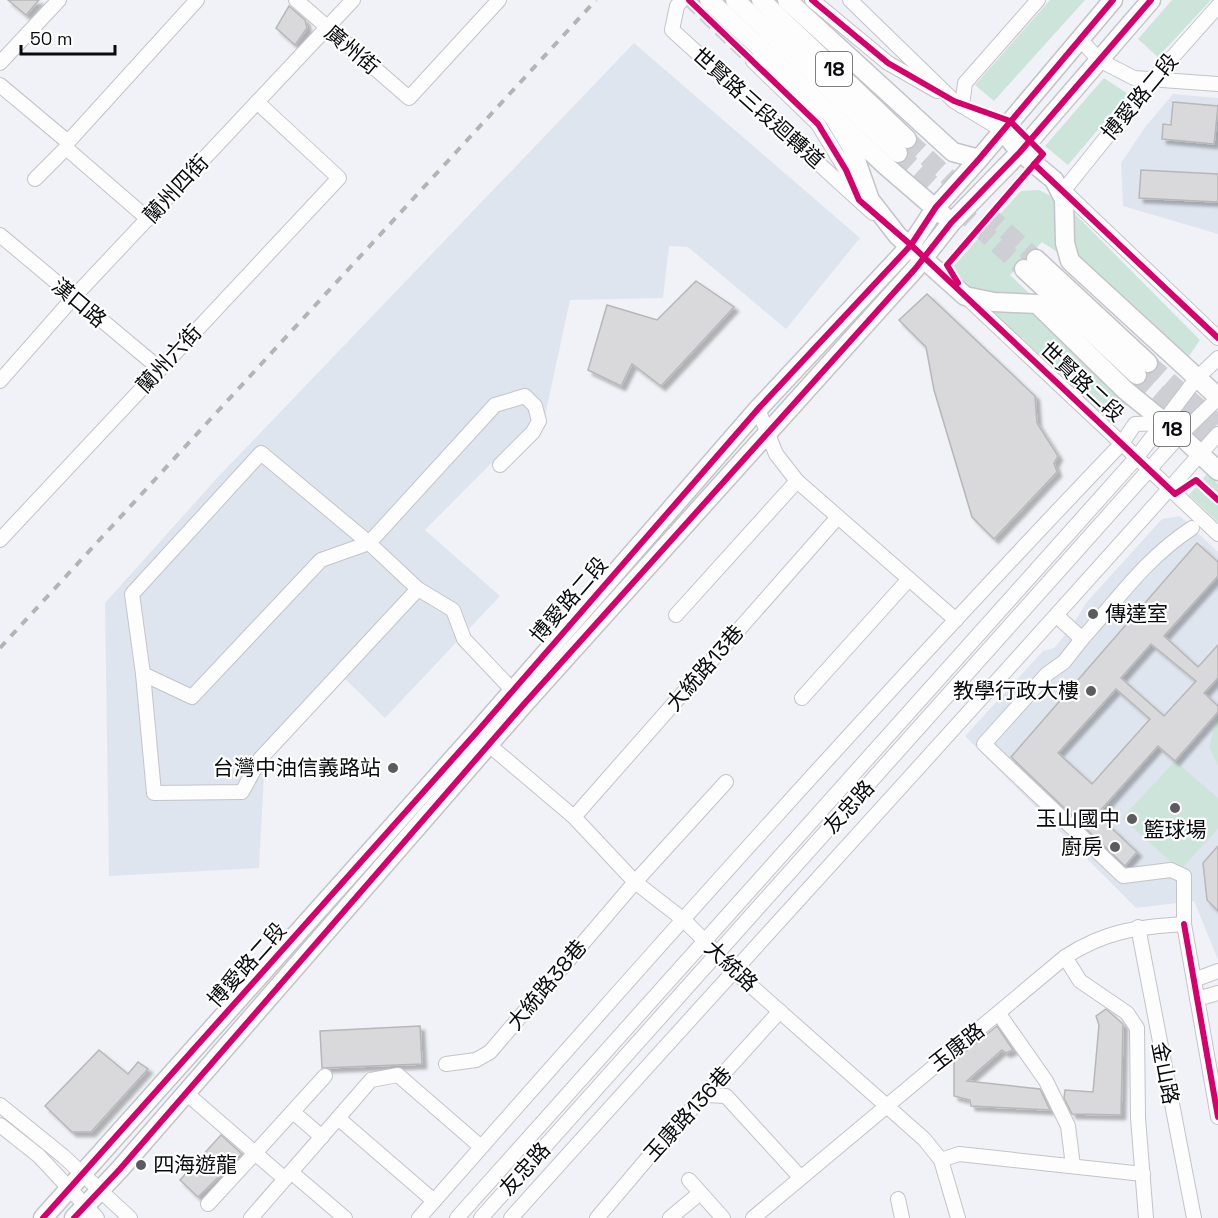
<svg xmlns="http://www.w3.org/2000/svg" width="1218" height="1218" font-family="'Space Grotesk','Noto Sans TC',sans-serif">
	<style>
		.built { fill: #dfe5ef }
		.green { fill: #cde4db }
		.building { fill: #d9d8da; stroke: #b8b7b8; stroke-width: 1.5; fill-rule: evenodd; filter: url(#shadow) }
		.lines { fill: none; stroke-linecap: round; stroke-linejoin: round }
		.minor-tunnel { stroke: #cecfd4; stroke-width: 14; stroke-dasharray: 14 7; stroke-linecap: butt }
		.major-tunnel { stroke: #cecfd4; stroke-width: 18; stroke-dasharray: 18 9; stroke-linecap: butt }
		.minor-casing { stroke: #c3c4c8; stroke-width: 16 }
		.major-casing { stroke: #c3c4c8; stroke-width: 21 }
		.minor { stroke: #fdfdfe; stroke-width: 14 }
		.major { stroke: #fdfdfe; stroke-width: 18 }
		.rail { stroke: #b4b4b5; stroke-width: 4; stroke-dasharray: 8 8; stroke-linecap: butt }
		.cycleway-casing { stroke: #fff; stroke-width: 10 }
		.cycleway { stroke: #d6006c; stroke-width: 6 }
		.poi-dot { fill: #5a5c60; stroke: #fff; stroke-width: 2 }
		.labels { text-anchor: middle; stroke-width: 4.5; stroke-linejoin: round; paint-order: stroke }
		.shield { fill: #fff; stroke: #545456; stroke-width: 1.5 }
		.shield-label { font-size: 20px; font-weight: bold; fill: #0a0b0e }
		.street-label { font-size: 21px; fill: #0a0b0e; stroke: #fff }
		.poi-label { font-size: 21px; fill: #0a0b0e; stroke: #fff; text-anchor: end }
	</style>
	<defs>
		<filter id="shadow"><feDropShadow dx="4.5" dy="4.5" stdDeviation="1.5" flood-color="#0004"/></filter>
	</defs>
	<rect width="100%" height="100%" fill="#f0f2f7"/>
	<g class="built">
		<polygon points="634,43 860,238 786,329 688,247 669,246 663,298 570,300 542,430 529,425 425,530 500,596 385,718 343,677 265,757 259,868 109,876 105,603 217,478"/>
		<polygon points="1173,94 1218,98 1218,234 1123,206 1121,163 1146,126"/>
		<polygon points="1180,516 1218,552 1218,960 1194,901 1136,908 965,736 1043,651 1054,648 1070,629 1086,603 1162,519"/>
	</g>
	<g class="green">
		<polygon points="1050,0 1085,0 994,101 975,85"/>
		<polygon points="1172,0 1211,0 1158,57 1138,39"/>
		<polygon points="1104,78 1128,94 1068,165 1045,146"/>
		<polygon points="1039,190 1059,200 1057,252 1042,242 1010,275 1032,296 976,293 951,269 1021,191"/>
		<polygon points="1071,210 1200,340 1189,356 1074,257"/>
		<polygon points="983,304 1034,309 1129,402 1110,422"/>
		<polygon points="1207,474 1218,484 1218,522 1189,495"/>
		<polygon points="1218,714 1218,766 1209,747"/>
		<polygon points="1175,761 1218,798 1218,829 1180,870 1122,818"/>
	</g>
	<g class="building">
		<polygon points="8,0 39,0 26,15"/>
		<polygon points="289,6 305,20 307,28 295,45 276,28"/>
		<polygon points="1173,102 1218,106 1214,144 1162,139 1163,124 1171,125"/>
		<polygon points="1141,170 1218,174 1218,202 1139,198"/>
		<polygon points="696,281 734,307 661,386 632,364 621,386 588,370 607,305 657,320"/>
		<polygon points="927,294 1035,396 1037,423 1058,456 1054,463 1057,472 994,539 972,517 934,390 926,347 899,320"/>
		<path d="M1197,543L1218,562V576L1164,636L1198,667L1218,645V678L1204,693L1218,706V712L1175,761L1158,746L1101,810L1108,815L1104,821L1137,852L1125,866L1011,757ZM1151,644L1196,681L1164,716L1121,678ZM1116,689L1150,719L1092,784L1058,753Z"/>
		<polygon points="1218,846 1218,911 1207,900 1203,863"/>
		<polygon points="1106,1009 1123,1024 1121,1115 1072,1114 1064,1098 1065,1090 1093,1092 1099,1025 1096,1016"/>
		<polygon points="420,1026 422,1064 322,1068 320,1031"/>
		<polygon points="997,1026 1013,1050 1006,1053 1002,1050 967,1081 1040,1089 1050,1110 971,1106 970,1100 954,1096 954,1061"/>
		<polygon points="99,1050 128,1074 138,1062 148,1069 91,1132 72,1132 45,1106"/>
		<polygon points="221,1135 242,1154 198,1197 180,1180"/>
	</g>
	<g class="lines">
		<polyline class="minor-tunnel" points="689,0 753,61"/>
		<g class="major-tunnel">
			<polyline points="907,139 1036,259"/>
			<polyline points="898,153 1024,269"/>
			<polyline points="1148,363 1218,424"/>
			<polyline points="1137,375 1218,445"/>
		</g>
		<g class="minor-casing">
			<g id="minor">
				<polyline points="296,0 409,98 499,0"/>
				<polyline points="682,0 677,6 672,30 873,213"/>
				<polyline points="812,0 888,63 937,91"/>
				<polyline points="850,0 954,101 1002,130"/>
				<polyline points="1080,39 1099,60 1134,78 1218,84"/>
				<polyline points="753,61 818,124 846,170 857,195"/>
				<polyline points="0,63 59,0"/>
				<polyline points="0,85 68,142 197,0"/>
				<polyline points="962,106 965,83 1038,0"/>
				<polyline points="66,148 148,219"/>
				<polyline points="35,179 66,148 68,142"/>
				<polyline points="1059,186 1218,338"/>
				<polyline points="1064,190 1154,78 1218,6"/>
				<polyline points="0,235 160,369"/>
				<polyline points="965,296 1218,534"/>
				<polyline points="0,381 73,298 353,0"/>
				<polyline points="758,409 776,454 797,481 956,620"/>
				<polyline points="0,540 339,178 257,102"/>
				<polyline points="418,589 260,759 242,792 154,793 143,674 192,697 321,560 369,543 495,405 525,396 535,406 539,421 533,432 500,465"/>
				<polyline points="676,615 797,481"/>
				<path d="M1057,616L1082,639C1120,597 1144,560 1192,528"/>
				<polyline points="1082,639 1064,662 1047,674 984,744 1123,876 1171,870 1184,876 1184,924 1218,1117"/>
				<polyline points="143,674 132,594 261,453 369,543 418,589 453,610 464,639 519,697"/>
				<polyline points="802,698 909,579"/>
				<polyline points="482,739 574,817 635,882 684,920 733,970 924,1139 941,1160 958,1218"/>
				<polyline points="574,817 837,518"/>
				<polyline points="1138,927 1194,1218"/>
				<polyline points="1065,957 1080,981 1127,1013 1137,1028 1138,1118 1146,1218"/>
				<polyline points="1194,980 1218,971"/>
				<polyline points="1197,999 1218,993"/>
				<polyline points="999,1014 1046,1081 1068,1126 1073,1166"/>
				<polyline points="446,1064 476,1060 490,1052 635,882 726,782"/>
				<polyline points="186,1093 255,1153 325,1076"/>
				<polyline points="705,1095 726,1096 800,1177"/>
				<polyline points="0,1105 63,1156 130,1218"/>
				<polyline points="293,1112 322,1137"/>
				<polyline points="338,1118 434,1201"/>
				<polyline points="0,1125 39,1156 97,1218"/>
				<polyline points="941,1160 959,1154 1143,1174"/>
				<polyline points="291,1172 345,1218"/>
				<polyline points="689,1180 723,1218"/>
				<polyline points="898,1199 902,1218"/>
				<polyline points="208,1204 255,1153 285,1179"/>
				<polyline points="251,1218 371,1080 398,1075 481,1147"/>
				<path d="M419,1218C649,956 881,695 1122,443L1135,424L1164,423"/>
				<polyline points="457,1218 1137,457 1196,379 1218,358"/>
				<polyline points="481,1218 1180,435 1218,398"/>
				<path d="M511,1218C746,956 985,697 1218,434"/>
				<polyline points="597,1218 658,1146 780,1011"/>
				<polyline points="670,1218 700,1193"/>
				<path d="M753,1218L1065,957C1105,931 1137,927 1184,924"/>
			</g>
		</g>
		<g class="major-casing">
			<g id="major">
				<polyline points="709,0 886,166 944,216"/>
				<polyline points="735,0 898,153"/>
				<polyline points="761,0 907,139"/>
				<polyline points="787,0 953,152 979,159"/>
				<polyline points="830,111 851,146 870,200 898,236 965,296 994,302 1037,304 1125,390 1180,435 1218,471"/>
				<polyline points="1002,130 1020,152 1054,180 1064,199 1065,243 1070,261 1218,397"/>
				<polyline points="1036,259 1148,363"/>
				<polyline points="1024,269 1137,375"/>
				<polyline points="43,1218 476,733 758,409 911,245 936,207 979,159 1113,0"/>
				<polyline points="74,1218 120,1169 524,704 915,269 951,223 1020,152 1151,0"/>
			</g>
		</g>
		<use href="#minor" class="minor"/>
		<use href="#major" class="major"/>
		<polyline class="rail" points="0,648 596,0"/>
		<g class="cycleway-casing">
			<g id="cycleway">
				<polyline points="689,0 818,124 846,170 859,200 911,245 1175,494 1196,480 1218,500"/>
				<polyline points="812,0 888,63 954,101 1010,121 1043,154 947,265 958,283"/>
				<polyline points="1034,164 1218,338"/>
				<polyline points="1184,924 1218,1117"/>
				<polyline points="43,1218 476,733 758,409 911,245 936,207 979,159 1113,0"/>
				<polyline points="74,1218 120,1169 524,704 915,269 951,223 1020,152 1151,0"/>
			</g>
		</g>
		<use href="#cycleway" class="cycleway"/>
	</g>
	<g class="poi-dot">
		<circle cx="1093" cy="614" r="6"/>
		<circle cx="1091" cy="691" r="6"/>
		<circle cx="393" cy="768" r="6"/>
		<circle cx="1175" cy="808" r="6"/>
		<circle cx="1132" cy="819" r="6"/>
		<circle cx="1115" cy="847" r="6"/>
		<circle cx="141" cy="1165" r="6"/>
	</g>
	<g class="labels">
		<g class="shield">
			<rect x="816" y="52" width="36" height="34" rx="4.5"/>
			<rect x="1154" y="412" width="36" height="34" rx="4.5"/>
		</g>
		<g class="shield-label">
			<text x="834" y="76">18</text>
			<text x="1172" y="436">18</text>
		</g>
		<g class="street-label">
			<text transform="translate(352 50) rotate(40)" y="7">廣州街</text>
			<text transform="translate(1140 97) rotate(-50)" y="7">博愛路二段</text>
			<text transform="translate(758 108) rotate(42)" y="7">世賢路三段迴轉道</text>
			<text transform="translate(176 189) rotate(-47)" y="7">蘭州四街</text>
			<text transform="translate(79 303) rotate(40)" y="7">漢口路</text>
			<text transform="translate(169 359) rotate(-47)" y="7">蘭州六街</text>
			<text transform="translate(1082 382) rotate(43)" y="7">世賢路二段</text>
			<text transform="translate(569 600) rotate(-49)" y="7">博愛路二段</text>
			<text transform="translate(705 668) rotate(-49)" y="7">大統路13巷</text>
			<text transform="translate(849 807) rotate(-48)" y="7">友忠路</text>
			<text transform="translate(247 965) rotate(-48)" y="7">博愛路二段</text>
			<text transform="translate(731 966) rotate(43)" y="7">大統路</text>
			<text transform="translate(547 985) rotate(-50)" y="7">大統路38巷</text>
			<text transform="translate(957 1047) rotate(-38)" y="7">玉康路</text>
			<text transform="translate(1165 1073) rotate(79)" y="7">金山路</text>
			<text transform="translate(688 1114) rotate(-48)" y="7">玉康路136巷</text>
			<text transform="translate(525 1169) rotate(-48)" y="7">友忠路</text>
		</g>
		<g class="poi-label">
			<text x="1105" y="621" text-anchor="start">傳達室</text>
			<text x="1079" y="698">教學行政大樓</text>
			<text x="381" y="775">台灣中油信義路站</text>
			<text x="1120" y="826">玉山國中</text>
			<text x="1175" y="837" text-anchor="middle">籃球場</text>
			<text x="1103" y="854">廚房</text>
			<text x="153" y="1172" text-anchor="start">四海遊龍</text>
		</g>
	</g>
	<path d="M21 45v9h94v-9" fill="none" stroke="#0a0b0e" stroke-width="3"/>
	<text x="30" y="45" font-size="18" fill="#0a0b0e" stroke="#ffffff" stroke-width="4.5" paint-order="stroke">50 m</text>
</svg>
